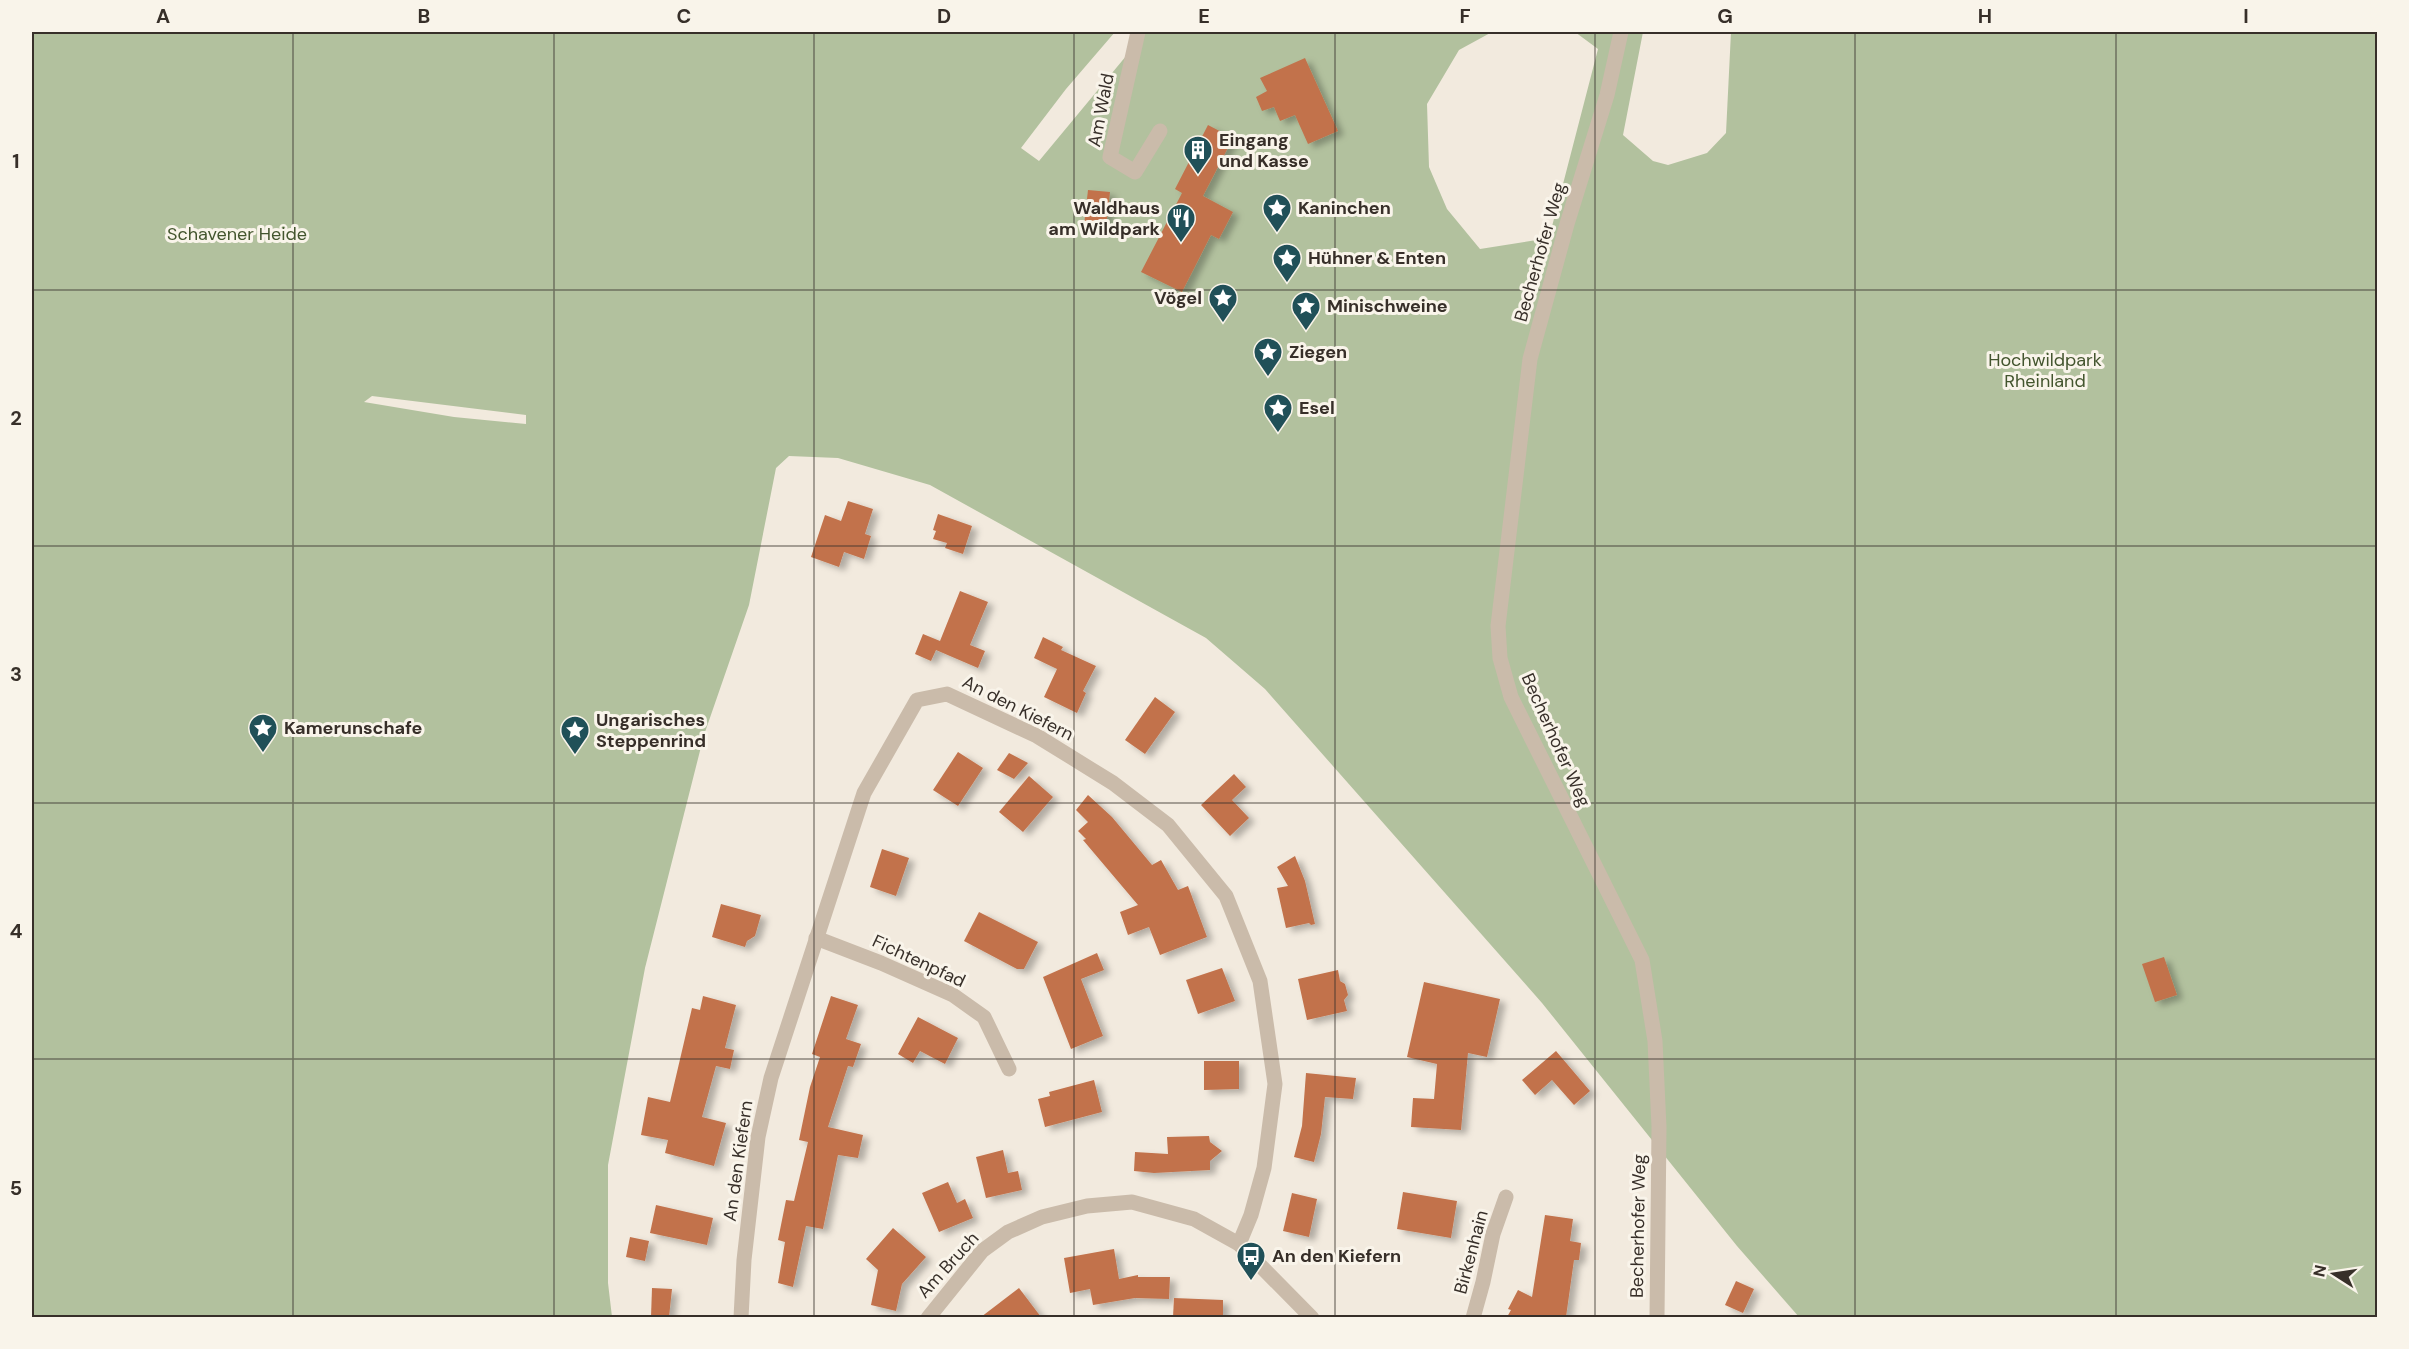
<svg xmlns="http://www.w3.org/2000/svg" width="2409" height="1349" font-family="'DM Sans',sans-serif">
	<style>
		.green { fill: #b2c19e; fill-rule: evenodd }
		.building { fill: #c2724b; filter: url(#shadow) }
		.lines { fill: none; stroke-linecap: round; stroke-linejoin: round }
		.minor { stroke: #cabbaa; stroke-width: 15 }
		.grid { fill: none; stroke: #372f29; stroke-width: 1.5; stroke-opacity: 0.55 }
		.labels { text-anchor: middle; stroke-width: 6; stroke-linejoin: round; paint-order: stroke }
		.street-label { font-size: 18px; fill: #372f29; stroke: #f9f4ea }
		.poi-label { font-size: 18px; font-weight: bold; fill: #372f29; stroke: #f9f4ea; text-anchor: start }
		.park-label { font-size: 18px; fill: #43552e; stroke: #f9f4ea }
		.neatline { fill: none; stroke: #372f29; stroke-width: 2 }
		.grid-label { font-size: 20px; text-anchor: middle; font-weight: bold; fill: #372f29 }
	</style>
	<defs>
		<filter id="shadow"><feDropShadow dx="6" dy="4" stdDeviation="3" flood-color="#0004"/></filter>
	</defs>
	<rect width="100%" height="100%" fill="#f2eade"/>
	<path class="green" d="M32,32H1115L1066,89L1021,148L1039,161L1146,32H1492L1459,50L1427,104L1429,167L1447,209L1480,249L1549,238L1598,49L1575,32H1643L1623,135L1653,161L1668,165L1707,153L1726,133L1731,32H2377V1317H1799L1737,1246L1542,1003L1265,689L1206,638L930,485L838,458L789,456L776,468L749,605L704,735L645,968L608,1165V1283L612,1317H32ZM372,396L526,415V424L454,417L364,402Z"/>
	<g class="building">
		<polygon points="1305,58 1338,131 1308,144 1295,115 1280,121 1274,107 1262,111 1256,97 1267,91 1260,78"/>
		<polygon points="1208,125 1233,138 1203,196 1233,212 1219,239 1211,235 1182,292 1141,272 1182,193 1175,189"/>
		<polygon points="1088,190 1110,192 1106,227 1084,225"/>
		<polygon points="848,501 873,509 865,534 871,536 864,559 844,552 839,567 811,557 825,515 841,521"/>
		<polygon points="938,514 972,526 963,554 945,548 947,543 933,539 936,531 933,530"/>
		<polygon points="960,591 988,602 970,645 985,651 978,668 936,650 931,661 915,654 923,634 940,641"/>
		<polygon points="1043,637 1063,647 1061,650 1096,666 1083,691 1086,693 1077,713 1044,697 1057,669 1034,658"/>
		<polygon points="1155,697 1175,712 1145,754 1125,740"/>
		<polygon points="958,752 983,768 958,806 933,790"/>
		<polygon points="1009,753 1028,763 1014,779 997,770"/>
		<polygon points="1234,774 1246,787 1232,800 1249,818 1230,836 1201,805"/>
		<polygon points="1029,776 1053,797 1023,832 999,812"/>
		<polygon points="1088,795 1112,817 1152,865 1161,860 1178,890 1188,886 1207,937 1160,955 1149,927 1128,935 1120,912 1138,905 1083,840 1086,839 1078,831 1088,822 1076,810"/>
		<polygon points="882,849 909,858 896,896 870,887"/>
		<polygon points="1295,856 1305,881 1315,924 1311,925 1309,923 1286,928 1277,888 1288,886 1277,867"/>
		<polygon points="721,904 761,915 755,936 747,941 745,947 712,937"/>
		<polygon points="979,912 1038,942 1024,969 1017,969 964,941"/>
		<polygon points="1097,953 1104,970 1081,979 1103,1036 1071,1049 1043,977"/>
		<polygon points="2164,957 2177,995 2155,1002 2142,964"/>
		<polygon points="1222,968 1235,1001 1198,1014 1186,980"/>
		<polygon points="1338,970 1340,981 1345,984 1348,995 1344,1000 1347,1011 1307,1020 1298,979"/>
		<polygon points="1424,982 1500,999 1487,1057 1468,1053 1461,1130 1411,1127 1413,1098 1434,1099 1437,1064 1407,1057"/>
		<polygon points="703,996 736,1005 725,1048 734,1050 730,1069 716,1066 702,1117 726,1123 714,1166 665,1153 668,1140 641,1135 648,1097 670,1102 692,1008 700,1010"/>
		<polygon points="831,996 858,1005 846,1039 861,1044 853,1067 848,1066 828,1127 863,1135 858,1158 838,1155 823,1229 806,1226 793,1287 778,1283 785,1242 778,1240 786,1200 794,1201 808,1142 799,1140 810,1087 820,1057 812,1054"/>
		<polygon points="918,1017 958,1038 945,1064 920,1051 913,1063 898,1054"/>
		<polygon points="1556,1051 1590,1091 1574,1105 1552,1080 1535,1095 1522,1080"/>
		<polygon points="1204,1061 1239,1061 1239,1089 1204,1090"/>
		<polygon points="1306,1073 1356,1078 1353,1099 1325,1097 1321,1134 1314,1162 1294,1157 1302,1126"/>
		<polygon points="1094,1080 1102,1112 1045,1127 1038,1099 1050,1096 1049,1092"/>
		<polygon points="1209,1136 1210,1142 1222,1151 1210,1161 1210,1170 1154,1173 1134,1171 1135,1152 1168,1154 1167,1137"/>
		<polygon points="1003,1150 1008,1173 1018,1171 1022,1190 986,1198 976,1157"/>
		<polygon points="948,1182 957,1203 965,1199 973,1218 939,1232 922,1193"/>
		<polygon points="1403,1192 1457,1201 1451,1238 1397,1229"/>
		<polygon points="1292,1193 1317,1199 1309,1237 1283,1231"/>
		<polygon points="656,1205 713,1218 707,1245 650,1233"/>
		<polygon points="1545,1215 1573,1219 1570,1241 1581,1243 1579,1260 1574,1260 1566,1317 1507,1317 1511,1310 1508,1309 1518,1290 1532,1297"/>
		<polygon points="893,1228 926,1257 902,1284 896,1311 871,1305 878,1270 866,1259"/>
		<polygon points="630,1237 649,1241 645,1261 626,1257"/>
		<polygon points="1114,1249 1119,1279 1138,1275 1138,1277 1170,1277 1169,1299 1135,1298 1093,1305 1090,1289 1070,1293 1064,1258"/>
		<polygon points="1736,1281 1754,1289 1743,1313 1725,1305"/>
		<polygon points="652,1288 672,1289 669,1317 651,1317"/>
		<polygon points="1019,1288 1041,1317 981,1317"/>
		<polygon points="1174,1298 1223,1300 1223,1317 1173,1317"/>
	</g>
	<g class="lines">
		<g class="minor">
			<polyline points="1138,32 1110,157 1135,172 1160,131"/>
			<polyline points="1621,32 1607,95 1567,224 1530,359 1498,626 1500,658 1511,697 1642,960 1655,1041 1659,1127 1657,1318"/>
			<polyline points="816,938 881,963 953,995 984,1017 1009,1069"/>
			<polyline points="741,1318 744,1260 758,1137 771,1078 864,793 917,700 947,694 1037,736 1113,783 1168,825 1226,896 1260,981 1275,1084 1264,1168 1251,1215 1239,1244"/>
			<polyline points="928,1318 982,1251 1008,1232 1042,1217 1087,1206 1132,1202 1194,1219 1239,1244 1312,1318"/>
			<polyline points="1473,1318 1483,1282 1493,1234 1506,1197"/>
		</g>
	</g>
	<path class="grid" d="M293,32V1318M554,32V1318M814,32V1318M1074,32V1318M1335,32V1318M1595,32V1318M1855,32V1318M2116,32V1318M32,290H2378M32,546H2378M32,803H2378M32,1059H2378"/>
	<defs>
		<g id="building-pin" transform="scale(1.5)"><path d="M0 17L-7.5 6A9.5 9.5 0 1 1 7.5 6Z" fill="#205058" stroke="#f9f4ea"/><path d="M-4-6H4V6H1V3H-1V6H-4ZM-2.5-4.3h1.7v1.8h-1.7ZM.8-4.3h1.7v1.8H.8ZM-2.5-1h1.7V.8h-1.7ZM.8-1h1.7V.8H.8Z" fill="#fff"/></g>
		<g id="sight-pin" transform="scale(1.5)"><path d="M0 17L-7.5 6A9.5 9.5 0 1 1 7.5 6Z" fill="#205058" stroke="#f9f4ea"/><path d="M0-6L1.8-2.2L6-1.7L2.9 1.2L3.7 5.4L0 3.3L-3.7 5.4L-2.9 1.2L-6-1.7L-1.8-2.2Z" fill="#fff"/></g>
		<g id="restaurant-pin" transform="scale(1.5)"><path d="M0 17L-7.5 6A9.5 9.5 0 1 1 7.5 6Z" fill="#205058" stroke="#f9f4ea"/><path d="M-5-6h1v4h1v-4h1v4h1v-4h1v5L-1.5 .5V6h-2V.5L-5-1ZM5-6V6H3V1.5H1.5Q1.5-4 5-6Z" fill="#fff"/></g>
		<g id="bus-pin" transform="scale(1.5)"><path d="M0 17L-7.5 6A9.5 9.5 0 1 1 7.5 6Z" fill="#205058" stroke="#f9f4ea"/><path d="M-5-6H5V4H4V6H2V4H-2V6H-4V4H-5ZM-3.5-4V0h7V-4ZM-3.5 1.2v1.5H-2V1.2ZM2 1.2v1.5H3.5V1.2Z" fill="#fff"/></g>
	</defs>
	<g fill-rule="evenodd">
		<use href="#building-pin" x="1198" y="150"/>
		<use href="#sight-pin" x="1277" y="208"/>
		<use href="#restaurant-pin" x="1181" y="218"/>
		<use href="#sight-pin" x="1287" y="258"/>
		<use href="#sight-pin" x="1223" y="298"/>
		<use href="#sight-pin" x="1306" y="306"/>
		<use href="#sight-pin" x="1268" y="352"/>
		<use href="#sight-pin" x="1278" y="408"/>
		<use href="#sight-pin" x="263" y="728"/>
		<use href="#sight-pin" x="575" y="730"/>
		<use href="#bus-pin" x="1251" y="1256"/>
	</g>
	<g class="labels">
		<g class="street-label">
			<text transform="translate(1101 110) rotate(-79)" y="6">Am Wald</text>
			<text transform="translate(1540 252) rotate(-74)" y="6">Becherhofer Weg</text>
			<text transform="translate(1018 708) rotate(27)" y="6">An den Kiefern</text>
			<text transform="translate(1556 740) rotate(66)" y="6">Becherhofer Weg</text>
			<text transform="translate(919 961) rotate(25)" y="6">Fichtenpfad</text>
			<text transform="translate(738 1161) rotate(-82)" y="6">An den Kiefern</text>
			<text transform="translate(1638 1226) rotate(-89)" y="6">Becherhofer Weg</text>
			<text transform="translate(1471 1252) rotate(-75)" y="6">Birkenhain</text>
			<text transform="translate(948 1265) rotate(-48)" y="6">Am Bruch</text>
		</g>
		<g class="poi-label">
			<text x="1219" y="146">Eingang<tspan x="1219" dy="21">und Kasse</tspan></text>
			<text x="1160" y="214" text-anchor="end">Waldhaus<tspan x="1160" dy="21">am Wildpark</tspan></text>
			<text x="1298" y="214">Kaninchen</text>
			<text x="1308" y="264">Hühner &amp; Enten</text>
			<text x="1202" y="304" text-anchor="end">Vögel</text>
			<text x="1327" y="312">Minischweine</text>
			<text x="1289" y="358">Ziegen</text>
			<text x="1299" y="414">Esel</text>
			<text x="596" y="726">Ungarisches<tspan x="596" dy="21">Steppenrind</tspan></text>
			<text x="284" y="734">Kamerunschafe</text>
			<text x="1272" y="1262">An den Kiefern</text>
		</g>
		<g class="park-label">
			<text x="237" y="240">Schavener Heide</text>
			<text x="2045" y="366">Hochwildpark<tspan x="2045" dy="21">Rheinland</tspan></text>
		</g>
	</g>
	<rect width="2409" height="1349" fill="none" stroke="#f9f4ea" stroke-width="66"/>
	<g transform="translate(2334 1274) rotate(282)" stroke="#f9f4ea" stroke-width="4.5" paint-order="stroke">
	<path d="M0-4.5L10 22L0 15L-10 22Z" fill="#372f29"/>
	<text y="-9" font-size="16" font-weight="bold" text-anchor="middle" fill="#372f29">N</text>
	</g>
	<rect x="33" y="33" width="2343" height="1283" class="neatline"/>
	<g class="grid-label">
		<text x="163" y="23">A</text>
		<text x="424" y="23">B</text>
		<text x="684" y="23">C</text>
		<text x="944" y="23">D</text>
		<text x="1204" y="23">E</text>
		<text x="1465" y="23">F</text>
		<text x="1725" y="23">G</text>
		<text x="1985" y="23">H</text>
		<text x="2246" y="23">I</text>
		<text x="16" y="168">1</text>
		<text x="16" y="425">2</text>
		<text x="16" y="681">3</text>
		<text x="16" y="938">4</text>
		<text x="16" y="1195">5</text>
	</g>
</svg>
